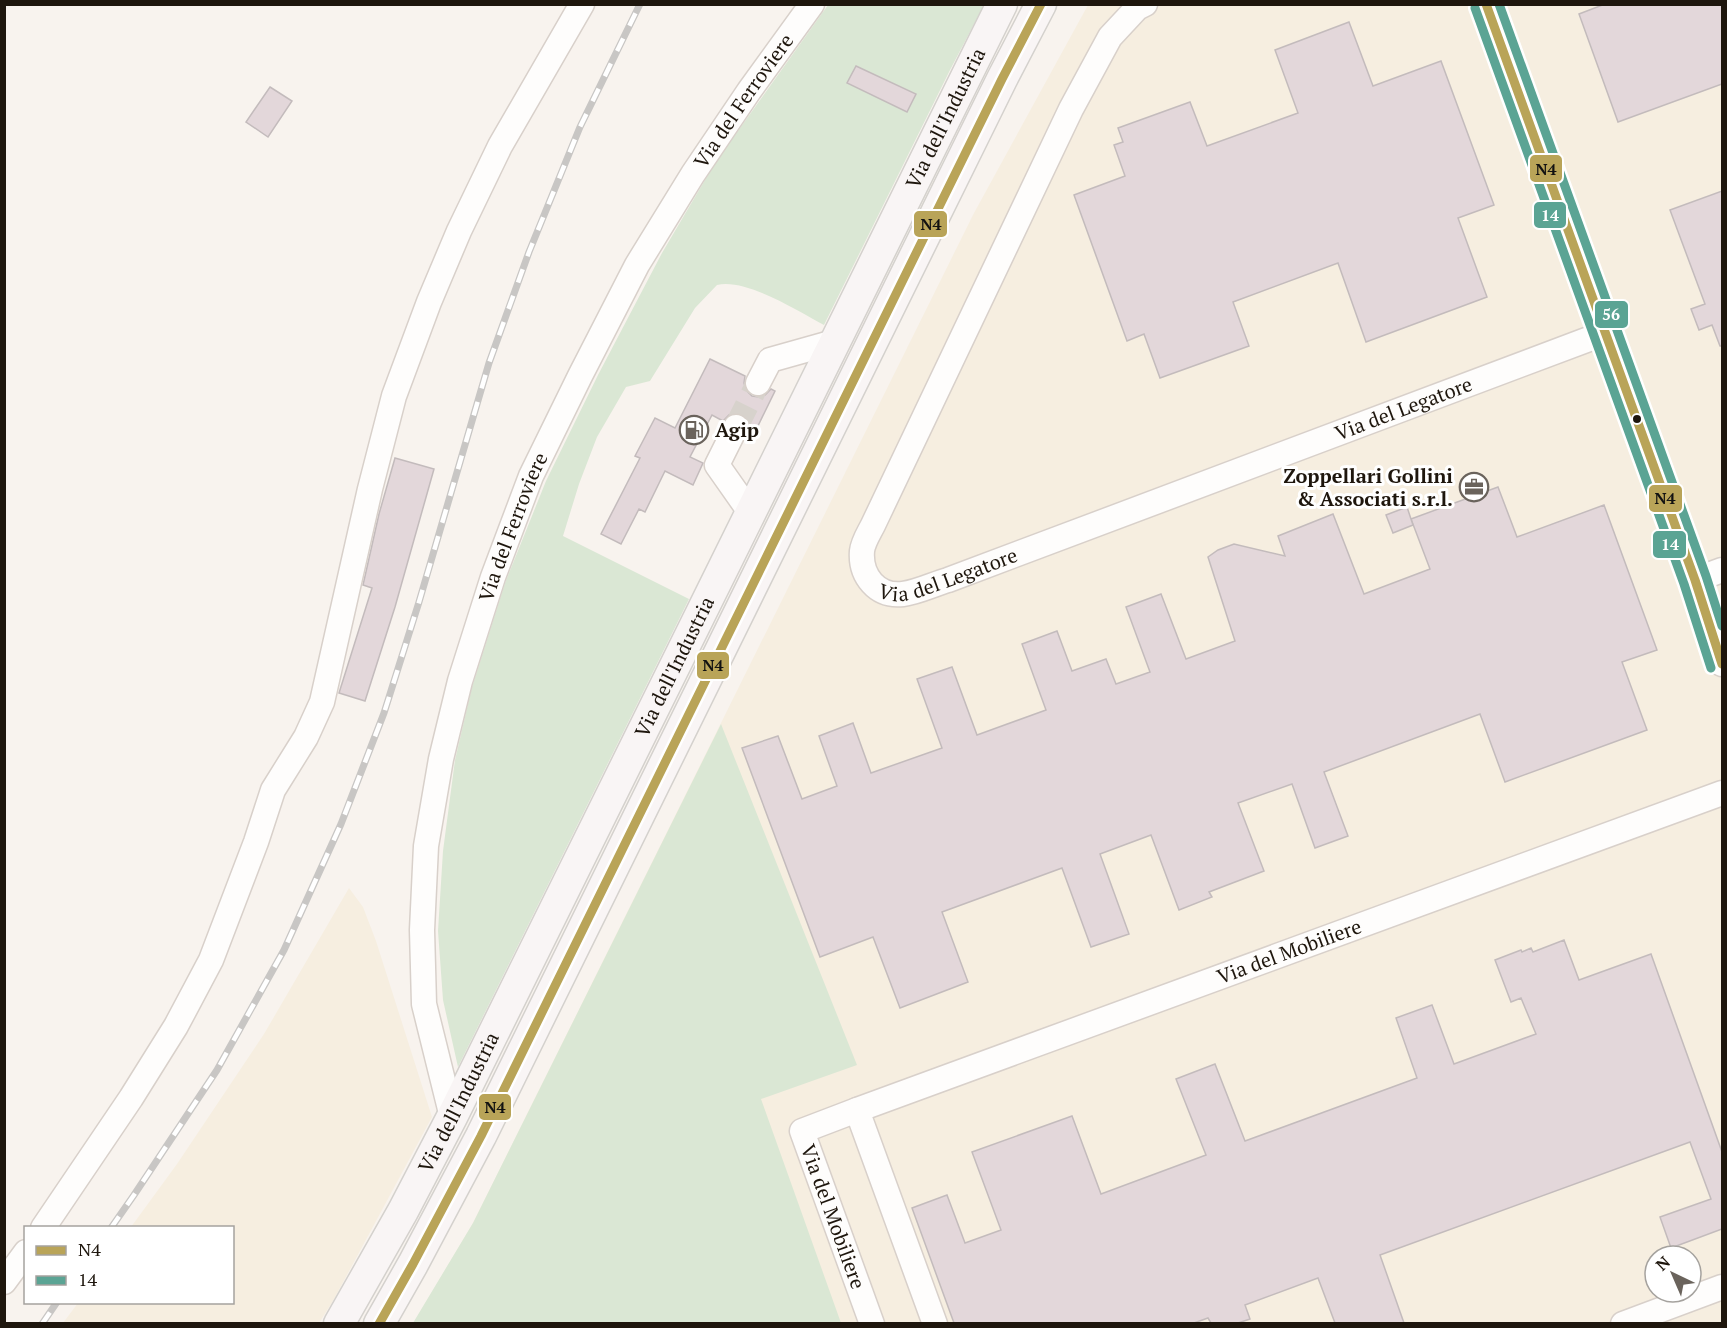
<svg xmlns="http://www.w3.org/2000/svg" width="1727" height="1328" font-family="'PT Serif',serif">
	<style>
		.industrial { fill: #f6eee0; fill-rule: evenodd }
		.green { fill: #dae7d4 }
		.building { fill: #e3d7da; stroke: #c3bbbc; stroke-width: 1.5 }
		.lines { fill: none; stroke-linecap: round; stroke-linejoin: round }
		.minor-tunnel { stroke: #d7d2cc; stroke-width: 24; stroke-dasharray: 24 12; stroke-linecap: butt }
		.minor-casing { stroke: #d8d0ca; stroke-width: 27 }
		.major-casing { stroke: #d4d1cd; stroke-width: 33 }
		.minor { stroke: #fefdfc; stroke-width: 24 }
		.major { stroke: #f9f5f5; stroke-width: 30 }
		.rail-casing { stroke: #c8c6c4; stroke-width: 7 }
		.rail { stroke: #fff; stroke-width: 4.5; stroke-dasharray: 14; stroke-linecap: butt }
		.bus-1-casing { stroke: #fff; stroke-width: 14 }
		.bus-2-casing { stroke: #fff; stroke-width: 14 }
		.bus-3-casing { stroke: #fff; stroke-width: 14 }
		.bus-1 { stroke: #b9a458; stroke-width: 9 }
		.bus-2 { stroke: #5ba494; stroke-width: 9 }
		.bus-3 { stroke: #5ba494; stroke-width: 9 }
		.bus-dot { fill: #1e160d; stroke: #fff; stroke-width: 2 }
		.labels { text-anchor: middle; stroke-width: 6; stroke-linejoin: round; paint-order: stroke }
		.street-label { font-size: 20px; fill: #1e160d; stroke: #fff }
		.poi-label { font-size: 20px; font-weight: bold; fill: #1e160d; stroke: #fff; text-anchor: start }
		.line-badge { stroke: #fff; stroke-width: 2 }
		.badge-label { font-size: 16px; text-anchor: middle; font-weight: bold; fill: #fff }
		.pale-badge-label { font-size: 16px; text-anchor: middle; font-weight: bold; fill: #111 }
	</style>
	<rect width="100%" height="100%" fill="#f8f3ee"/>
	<g class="industrial">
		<path d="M1088,5H1722V1323L413,1324L473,1223L974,213ZM1655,1256H1691V1292H1655Z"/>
		<polygon points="349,888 363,907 376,941 432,1117 333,1301 319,1323 63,1323 78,1303 232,1302 232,1228 131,1227 177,1164 264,1034"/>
	</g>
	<g class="green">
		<path d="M828,5H984L950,70L824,325C798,311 746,278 717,285L695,308L650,381L626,387L597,437L579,484L563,536L689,599L458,1067L443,1000L438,931L443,851L455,760L472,687L505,583L546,481L598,375L662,253L715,163Z"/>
		<polygon points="721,724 857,1065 761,1099 841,1323 413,1323 473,1223"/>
	</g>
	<g class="building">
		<polygon points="1605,4 1722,4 1722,84 1618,122 1579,14"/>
		<polygon points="1349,22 1373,86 1441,61 1494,205 1458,218 1487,297 1366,342 1338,263 1233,302 1249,346 1160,378 1144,334 1127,341 1074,195 1125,176 1114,145 1123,142 1118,128 1190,102 1207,146 1298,113 1275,50"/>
		<polygon points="856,66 916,94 907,112 847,83"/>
		<polygon points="270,87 292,101 268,137 246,122"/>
		<polygon points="1722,191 1722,346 1720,346 1712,325 1699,330 1691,309 1705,304 1670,210"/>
		<polygon points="710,359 745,376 744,383 746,390 752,396 759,397 765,395 771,389 775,391 753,436 749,434 750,427 748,420 742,414 736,413 729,415 723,421 712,415 690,457 703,463 693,485 665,471 645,512 639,509 621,544 601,534 640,458 635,456 655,418 675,428"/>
		<polygon points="395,458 434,469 395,607 365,701 339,693 372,588 363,585 379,514"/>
		<polygon points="1498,487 1517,537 1604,505 1657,650 1622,662 1647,730 1505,782 1480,714 1324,772 1348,836 1315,848 1292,784 1238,803 1264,871 1209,892 1212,897 1179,910 1151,835 1100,854 1129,934 1091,947 1062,868 942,912 968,982 900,1008 873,937 820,957 742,748 778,736 802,799 837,786 819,736 853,723 871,773 942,748 917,679 952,667 977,735 1046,710 1022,644 1057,631 1072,671 1106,659 1116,684 1150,672 1126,607 1161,594 1186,659 1235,641 1208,557 1218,550 1234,544 1285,556 1278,536 1333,514 1364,594 1430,569 1411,519"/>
		<polygon points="1407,507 1413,525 1393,533 1386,515"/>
		<polygon points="1564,940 1579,980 1651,954 1722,1152 1722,1229 1671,1248 1660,1217 1711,1199 1690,1142 1380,1255 1404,1323 1335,1323 1318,1278 1245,1305 1250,1319 1238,1323 1211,1323 1208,1318 1194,1323 954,1323 912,1208 947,1195 965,1243 1001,1230 972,1152 1072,1116 1101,1194 1206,1155 1176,1079 1215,1064 1245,1141 1417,1078 1396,1018 1432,1005 1454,1064 1536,1034 1521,998 1511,1002 1495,960 1521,950 1522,952 1531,948 1533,952"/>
	</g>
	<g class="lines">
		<polyline class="minor-tunnel" points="736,427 758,383"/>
		<g class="minor-casing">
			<g id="minor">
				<path id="s1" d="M1145,4L1137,8L1110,37L1071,109L873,525C869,533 863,542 862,551C860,576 877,597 903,594C918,592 934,584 948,580L1605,333"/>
				<polyline points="1486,4 1695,580 1722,664"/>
				<polyline points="758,383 770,360 834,342"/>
				<polyline points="736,427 717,465 750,512"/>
				<polyline points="1695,580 1722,570"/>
				<path id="s2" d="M857,1110L802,1131L872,1324"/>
				<path id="s3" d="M452,1117L424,1004L422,930L426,846L441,759L460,681L493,577L531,476L580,376L637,265L693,174L749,91L812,4"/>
				<polyline points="43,1228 131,1098 176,1026 211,960 256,842 273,790 306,737 322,702 370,489 394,396 429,302 459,231 500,146 582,4"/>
				<polyline points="4,1282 26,1252"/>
				<path id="s4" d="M935,1324L857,1110L1722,793"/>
				<polyline points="1623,1324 1722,1287"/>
			</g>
		</g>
		<g class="major-casing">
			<g id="major">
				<path id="s5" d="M339,1324L403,1211L452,1117L1002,4"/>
				<polyline points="379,1324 413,1264 481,1136 1002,79 1041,4"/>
			</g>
		</g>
		<use href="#minor" class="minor"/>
		<use href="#major" class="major"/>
		<g class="rail-casing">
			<g id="rail">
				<polyline points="111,1228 134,1195 217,1070 284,950 341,824 384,713 419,602 489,363 529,252 580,127 640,4"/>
				<polyline points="42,1324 57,1302"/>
			</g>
		</g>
		<use href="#rail" class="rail"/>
		<g class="bus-1-casing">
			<g id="bus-1">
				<polyline points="1486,4 1695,580 1722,664"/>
				<polyline points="379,1324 413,1264 481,1136 1002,79 1041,4"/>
			</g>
		</g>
		<g class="bus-2-casing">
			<polyline id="bus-2" points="1475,8 1684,584 1711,668"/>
		</g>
		<g class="bus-3-casing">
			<polyline id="bus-3" points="1499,4 1706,576 1722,626"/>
		</g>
		<use href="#bus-1" class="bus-1"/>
		<use href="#bus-2" class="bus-2"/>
		<use href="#bus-3" class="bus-3"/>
	</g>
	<defs>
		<g id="fuel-ring" transform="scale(1.5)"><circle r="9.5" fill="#fff" stroke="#6a635c" stroke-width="1.5"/><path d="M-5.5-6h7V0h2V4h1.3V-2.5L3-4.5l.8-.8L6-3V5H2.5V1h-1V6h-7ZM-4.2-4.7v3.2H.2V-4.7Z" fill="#6a635c"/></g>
		<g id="office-ring" transform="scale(1.5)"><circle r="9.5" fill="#fff" stroke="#6a635c" stroke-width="1.5"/><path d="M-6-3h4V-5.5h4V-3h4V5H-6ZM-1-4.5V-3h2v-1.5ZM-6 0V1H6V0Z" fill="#6a635c"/></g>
	</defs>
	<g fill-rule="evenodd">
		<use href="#fuel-ring" x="694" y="430"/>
		<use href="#office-ring" x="1474" y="487"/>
	</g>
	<circle class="bus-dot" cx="1637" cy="419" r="5"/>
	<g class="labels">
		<g class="street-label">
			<text dy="7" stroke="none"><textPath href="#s3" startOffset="1092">Via del Ferroviere</textPath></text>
			<text dy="7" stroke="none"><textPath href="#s5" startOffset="1350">Via dell'Industria</textPath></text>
			<text dy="7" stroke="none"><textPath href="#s1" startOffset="1222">Via del Legatore</textPath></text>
			<text dy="7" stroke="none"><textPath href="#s3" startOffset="606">Via del Ferroviere</textPath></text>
			<text dy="7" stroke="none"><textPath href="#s1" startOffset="736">Via del Legatore</textPath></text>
			<text dy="7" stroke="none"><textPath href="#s5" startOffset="738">Via dell'Industria</textPath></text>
			<text dy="7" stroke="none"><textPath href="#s4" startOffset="688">Via del Mobiliere</textPath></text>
			<text dy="7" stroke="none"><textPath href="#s5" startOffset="252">Via dell'Industria</textPath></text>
			<text dy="7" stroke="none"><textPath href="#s2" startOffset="150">Via del Mobiliere</textPath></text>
		</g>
		<g class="poi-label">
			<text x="715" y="437">Agip</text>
			<text x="1453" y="483" text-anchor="end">Zoppellari Gollini<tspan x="1453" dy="23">&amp; Associati s.r.l.</tspan></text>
		</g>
	</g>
	<g class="line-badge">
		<rect x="1529" y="154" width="34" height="29" rx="6" fill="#b9a458"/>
		<rect x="1533" y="201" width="34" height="28" rx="6" fill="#5ba494"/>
		<rect x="913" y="210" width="35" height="28" rx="6" fill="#b9a458"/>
		<rect x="1594" y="300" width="35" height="29" rx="6" fill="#5ba494"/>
		<rect x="1648" y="484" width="35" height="29" rx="6" fill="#b9a458"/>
		<rect x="1652" y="530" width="35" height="29" rx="6" fill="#5ba494"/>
		<rect x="696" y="651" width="34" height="29" rx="6" fill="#b9a458"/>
		<rect x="478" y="1093" width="34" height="28" rx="6" fill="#b9a458"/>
	</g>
	<g class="badge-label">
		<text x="1550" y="221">14</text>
		<text x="1611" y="320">56</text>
		<text x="1670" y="550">14</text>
	</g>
	<g class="pale-badge-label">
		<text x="1546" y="175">N4</text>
		<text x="931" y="230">N4</text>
		<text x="1665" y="504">N4</text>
		<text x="713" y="671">N4</text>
		<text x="495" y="1113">N4</text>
	</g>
	<rect width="1727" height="1328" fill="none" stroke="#1e160d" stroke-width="12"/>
	<rect x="24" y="1226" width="210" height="78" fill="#ffffff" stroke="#a5a29e" stroke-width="1.5"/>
	<rect x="36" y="1246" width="30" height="9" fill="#b9a458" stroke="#a5a29e" stroke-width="1.5"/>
	<text x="78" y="1256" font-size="18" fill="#1e160d">N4</text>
	<rect x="36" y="1276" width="30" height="9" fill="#5ba494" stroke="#a5a29e" stroke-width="1.5"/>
	<text x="78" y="1286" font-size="18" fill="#1e160d">14</text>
	<g transform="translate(1673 1274) rotate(316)"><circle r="28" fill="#ffffff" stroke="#a5a29e" stroke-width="1.5"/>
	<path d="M0-4.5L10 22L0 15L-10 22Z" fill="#6a635c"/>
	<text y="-9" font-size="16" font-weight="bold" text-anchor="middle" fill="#1e160d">N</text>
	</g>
</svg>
